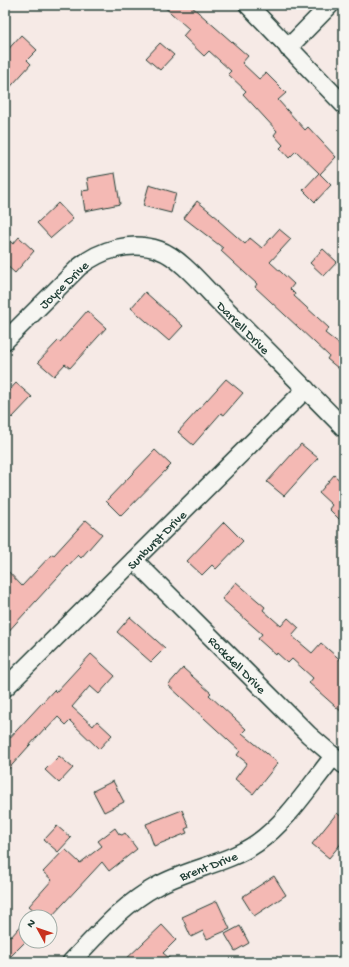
<svg xmlns="http://www.w3.org/2000/svg" width="349" height="967" font-family="'Gochi Hand',sans-serif">
	<style>
		.building { fill: #f4b9b4; stroke: #1f3d34 }
		.lines { fill: none; stroke-linecap: round; stroke-linejoin: round }
		.street-casing { stroke: #1f3d34; stroke-width: 20 }
		.street { stroke: #f6f6f2; stroke-width: 17 }
		.labels { text-anchor: middle; stroke-width: 3; stroke-linejoin: round; paint-order: stroke }
		.street-label { font-size: 13px; fill: #1f3d34; stroke: #f6f6f2 }
	</style>
	<rect width="100%" height="100%" fill="#f6eae6"/>
	<filter id="ink" filterUnits="userSpaceOnUse"><feTurbulence type="fractalNoise" baseFrequency=".025" numOctaves="2"/><feDisplacementMap in="SourceGraphic" scale="8" xChannelSelector="R" yChannelSelector="G"/><feConvolveMatrix kernelMatrix="1 2 1 2 8 2 1 2 1" color-interpolation-filters="sRGB"/></filter>
	<g filter="url(#ink)">
		<g class="building">
			<polygon points="162,5 190,5 248,56 242,63 259,79 266,73 286,93 278,100 305,130 308,127 336,157 320,174 331,185 315,202 303,190 319,173 296,151 289,158 280,148 283,145 274,135 277,131 243,94 246,91 228,74 231,71 209,51 204,56 183,36 189,29"/>
			<polygon points="21,35 37,50 27,60 31,64 5,93 5,53"/>
			<polygon points="160,43 174,55 160,70 146,58"/>
			<polygon points="115,173 120,204 85,211 82,191 89,190 87,178"/>
			<polygon points="149,185 176,193 171,213 143,206"/>
			<polygon points="197,201 219,219 218,220 245,244 250,238 262,248 279,229 291,239 270,262 294,284 290,289 295,294 294,296 329,328 325,333 344,348 344,373 327,359 329,356 255,287 257,284 221,251 223,248 184,218"/>
			<polygon points="58,203 73,219 51,238 37,223"/>
			<polygon points="5,237 13,244 19,237 34,251 15,273 5,264"/>
			<polygon points="323,249 337,262 324,276 310,263"/>
			<polygon points="145,292 183,326 169,341 131,308"/>
			<polygon points="87,311 106,328 70,368 65,364 54,376 38,362 58,341 60,342"/>
			<polygon points="226,379 243,393 224,415 221,413 193,445 178,432"/>
			<polygon points="16,383 32,397 12,418 5,411 5,395"/>
			<polygon points="301,444 318,458 284,496 267,482"/>
			<polygon points="155,450 171,465 121,516 106,501"/>
			<polygon points="334,475 344,484 344,524 329,509 332,505 319,493"/>
			<polygon points="86,520 102,534 81,558 78,555 5,635 5,568 22,586 52,554 54,555"/>
			<polygon points="224,522 243,541 216,569 212,565 202,575 187,561"/>
			<polygon points="236,582 265,607 263,610 281,626 288,618 299,628 292,636 312,653 321,643 344,663 344,714 309,683 313,678 292,659 288,663 277,653 276,655 258,639 262,634 222,599"/>
			<polygon points="130,617 165,648 151,662 117,632"/>
			<polygon points="91,654 115,676 99,694 90,686 72,707 93,726 97,721 112,735 99,749 70,721 66,725 58,717 46,730 45,728 5,773 5,743 54,690 56,692"/>
			<polygon points="183,668 211,693 209,695 246,729 242,733 278,763 253,794 235,779 247,763 237,755 240,751 168,685"/>
			<polygon points="59,756 73,768 59,783 45,770"/>
			<polygon points="113,781 124,802 104,812 93,791"/>
			<polygon points="182,810 189,827 185,829 187,833 154,846 146,824"/>
			<polygon points="337,813 344,819 344,840 329,858 312,844"/>
			<polygon points="57,826 71,838 58,852 44,840"/>
			<polygon points="115,828 119,834 122,835 125,833 137,849 109,871 102,862 51,917 29,917 35,911 29,906 52,880 43,872 65,849 80,863 102,846 98,841"/>
			<polygon points="274,876 286,895 254,916 242,897"/>
			<polygon points="217,901 230,929 207,939 203,931 191,937 182,917"/>
			<polygon points="26,920 26,941 5,962 5,932 11,937"/>
			<polygon points="162,925 176,940 163,953 174,962 123,962"/>
			<polygon points="240,926 249,943 235,951 225,934"/>
		</g>
		<g class="lines">
			<g class="street-casing">
				<g id="street">
					<polyline points="248,5 344,105"/>
					<polyline points="288,48 330,5"/>
					<path d="M5,341L79,267C100,250 131,240 159,250C180,257 204,287 220,303C262,345 303,386 344,428"/>
					<polyline points="134,560 309,735 344,765"/>
					<polyline points="5,688 306,389"/>
					<path d="M71,962C98,934 122,905 157,886C189,868 227,864 257,843C288,821 310,785 334,756"/>
				</g>
			</g>
			<use href="#street" class="street"/>
		</g>
	</g>
	<g class="labels">
		<g class="street-label">
			<text transform="translate(63 284) rotate(-44)" y="5">Joyce Drive</text>
			<text transform="translate(244 327) rotate(45)" y="5">Darrell Drive</text>
			<text transform="translate(156 539) rotate(-45)" y="5">Sunburst Drive</text>
			<text transform="translate(238 664) rotate(45)" y="5">Rockdell Drive</text>
			<text transform="translate(208 865) rotate(-21)" y="5">Brent Drive</text>
		</g>
	</g>
	<rect width="349" height="967" fill="none" stroke="#f6f6f2" stroke-width="20"/>
	<rect x="10" y="10" width="329" height="947" fill="none" stroke="#1f3d34" stroke-width="1.5" filter="url(#ink)"/>
	<g transform="translate(38 929) rotate(310)"><circle r="19" fill="#f6f6f2" stroke="#a0aca6"/>
	<path d="M0-3L7 15L0 10L-7 15Z" fill="#c8321e"/>
	<text y="-6" font-size="11" font-weight="bold" text-anchor="middle" fill="#1f3d34">N</text>
	</g>
</svg>
